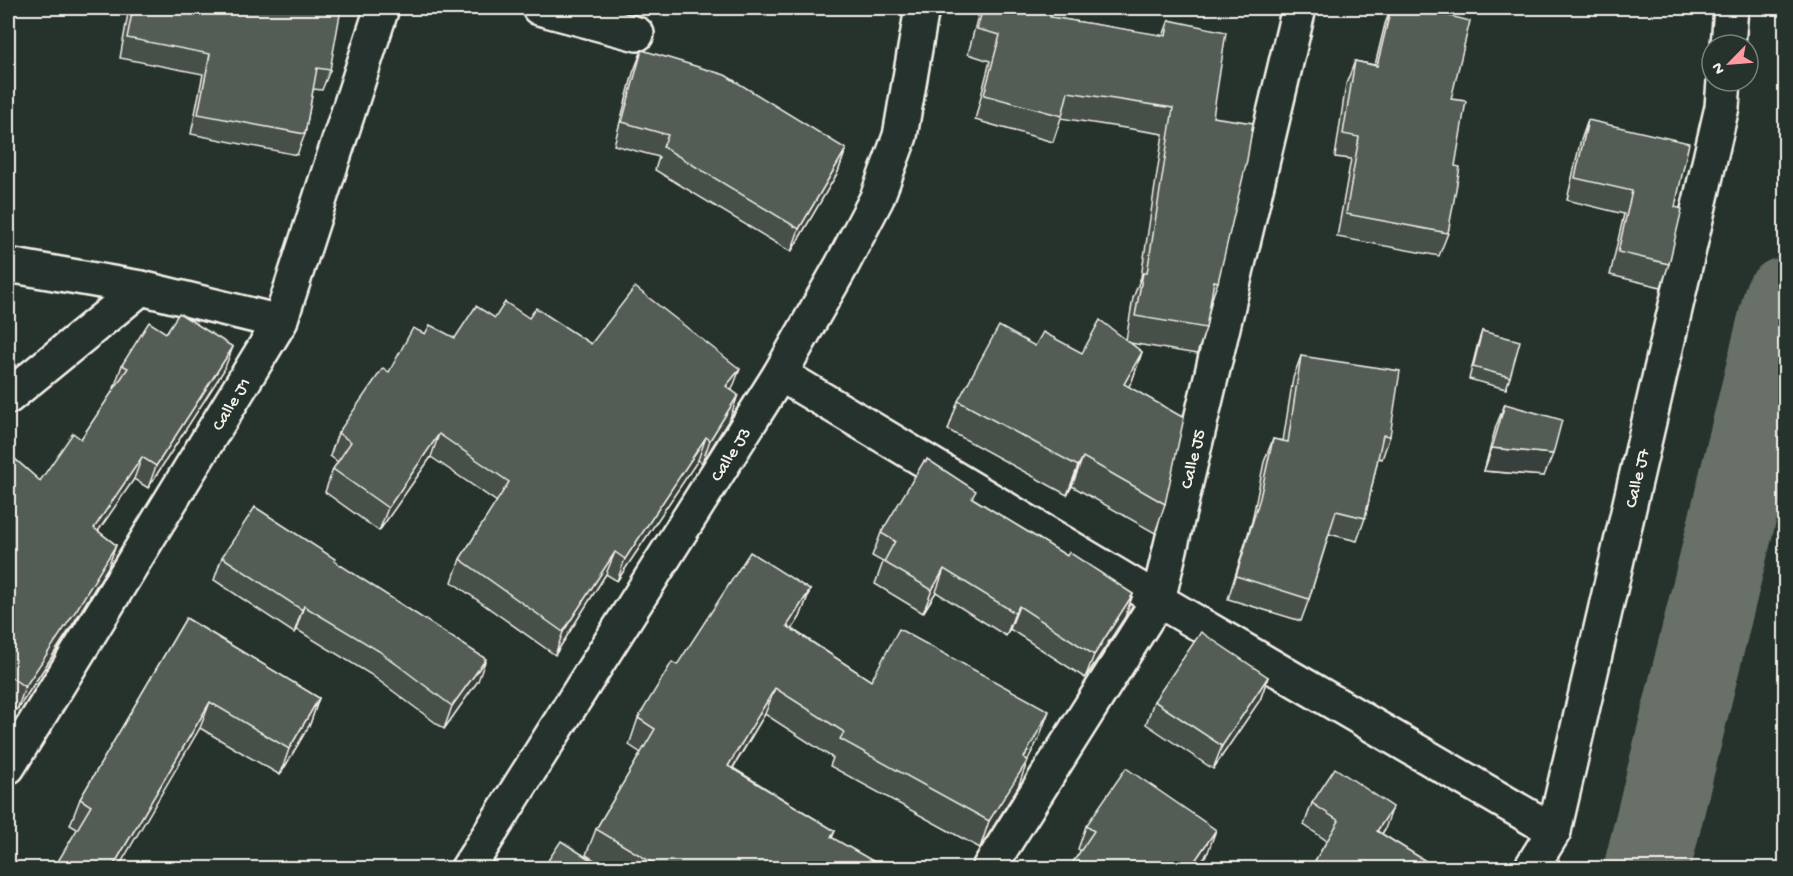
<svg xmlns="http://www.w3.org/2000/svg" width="1793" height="876" font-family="'Gochi Hand',sans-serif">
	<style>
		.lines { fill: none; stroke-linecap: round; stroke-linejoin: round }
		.river { stroke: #676f68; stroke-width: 86 }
		.minor-casing { stroke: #f4f1e8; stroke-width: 38 }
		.tertiary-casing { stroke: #f4f1e8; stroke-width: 38 }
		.minor { stroke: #26332d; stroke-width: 33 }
		.tertiary { stroke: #26332d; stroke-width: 33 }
		.wall { fill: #474f49; stroke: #f4f1e8; stroke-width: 1.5 }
		.shaded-wall { fill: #39403c; stroke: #f4f1e8; stroke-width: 1.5 }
		.building { fill: #525c55; stroke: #f4f1e8; stroke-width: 1.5 }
		.labels { text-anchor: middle; stroke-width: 6; stroke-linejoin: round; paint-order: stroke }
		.street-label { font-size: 18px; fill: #f4f1e8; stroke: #26332d }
	</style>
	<rect width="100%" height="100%" fill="#26332d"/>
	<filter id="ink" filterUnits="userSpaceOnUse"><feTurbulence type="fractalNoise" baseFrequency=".0167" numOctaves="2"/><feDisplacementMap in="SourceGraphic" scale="12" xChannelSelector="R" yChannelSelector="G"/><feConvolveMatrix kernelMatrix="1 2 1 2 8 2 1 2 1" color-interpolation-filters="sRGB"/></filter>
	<g filter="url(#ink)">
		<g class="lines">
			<polyline class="river" points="1647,868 1786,300"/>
			<g class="minor-casing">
				<g id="minor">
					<polyline points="539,8 637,34"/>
					<polyline points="1728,45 1731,8"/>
					<polyline points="8,265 141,288 280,322"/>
					<polyline points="780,374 1158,600 1554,831"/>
					<polyline points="8,397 141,288"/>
					<path id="s1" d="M468,868L780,374L842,265L877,198L900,136L922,8"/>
					<path id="s2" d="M989,868L1158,600L1299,8"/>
					<path id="s3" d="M1531,868L1554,831L1722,107L1724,81"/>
				</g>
			</g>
			<g class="tertiary-casing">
				<g id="tertiary">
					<path id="s4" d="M8,767L280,322L382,8"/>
				</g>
			</g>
			<use href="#minor" class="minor"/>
			<use href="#tertiary" class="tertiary"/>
		</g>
		<g class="wall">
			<polygon points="129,8 330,8 330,70 322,90 313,89 305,134 297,155 191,134 203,74 120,58"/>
			<polygon points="980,8 1052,8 1050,17 1163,36 1169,20 1213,117 1218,282 1211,301 1206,328 1197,354 1130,343 1142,352 1132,381 1128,386 1165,504 1155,533 1072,486 1067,495 948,430 958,401 1035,346 1082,353 1126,340 1133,298 1141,277 1163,134 1061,118 1053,142 975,120 990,61 968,54"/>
			<polygon points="1391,8 1418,8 1451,99 1455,166 1448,233 1439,256 1337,237 1351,159 1335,157 1346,84 1355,61 1375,65 1385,24"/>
			<polygon points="642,50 846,149 838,172 791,252 655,170 659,157 614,145 633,73"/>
			<polygon points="1588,120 1675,207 1669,264 1661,287 1610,275 1624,214 1567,200 1580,143"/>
			<polygon points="495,318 529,318 591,344 732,390 730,418 702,463 698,460 617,581 606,574 555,655 452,582 460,559 497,502 431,457 379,531 325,492 333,469 338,462 330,456 338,433 389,372 425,334 455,338"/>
			<polygon points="1482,331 1510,377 1506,389 1469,379 1478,343"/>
			<polygon points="166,333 224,370 148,488 134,479 98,531 116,545 108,567 68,632 17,710 8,704 8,453 40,481 81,439 115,388 114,388 122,365"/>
			<polygon points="1301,356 1390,436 1382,459 1378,458 1365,518 1357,541 1329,534 1309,599 1301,621 1228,599 1252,521 1264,462 1273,439 1283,441 1293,378"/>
			<polygon points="1505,404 1544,476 1484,471 1496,426"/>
			<polygon points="974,499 1067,556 1133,594 1125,617 1085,678 1010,629 1006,636 936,592 923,613 875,584 883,562 872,556 881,533"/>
			<polygon points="222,557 334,562 478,681 444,729 370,674 296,629 294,633 214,580"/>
			<polygon points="810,590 800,617 792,629 871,681 1039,738 1027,760 1018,787 980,848 830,766 833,758 765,714 733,768 835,831 832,838 885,868 607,868 586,855 596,829 641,753 629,745 638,718 677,665"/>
			<polygon points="186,618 319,698 310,724 280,775 200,728 77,829 70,825 80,799"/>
			<polygon points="1268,677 1260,700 1213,769 1146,724 1154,701"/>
			<polygon points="1312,803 1385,829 1382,834 1437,868 1311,868 1313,864 1327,841 1304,825"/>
			<polygon points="1086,826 1208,852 1197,868 1069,868 1081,851 1078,849"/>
		</g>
		<g class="shaded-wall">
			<polygon points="846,149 838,172 791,252 799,229"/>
			<polygon points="233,347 224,370 148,488 156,466"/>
			<polygon points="1142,352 1132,381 1113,413 1124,384"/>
			<polygon points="740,369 731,392 726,386"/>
			<polygon points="738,395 730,418 702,463 710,440"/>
			<polygon points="439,434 431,457 379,531 388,508"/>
			<polygon points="706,437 698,460 617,581 625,559"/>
			<polygon points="1492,448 1553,454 1544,476 1484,471"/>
			<polygon points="142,457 134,479 85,550 94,528"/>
			<polygon points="1083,457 1072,486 1067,495 1078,466"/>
			<polygon points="116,545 108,567 68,632 17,710 25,687"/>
			<polygon points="615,552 606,574 555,655 563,632"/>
			<polygon points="944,569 936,592 923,613 932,590"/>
			<polygon points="810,590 800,617 777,653 787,626"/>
			<polygon points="1133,594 1125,617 1085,678 1094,655"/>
			<polygon points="304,606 296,629 294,633 302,610"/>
			<polygon points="1019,606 1010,629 1006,636 1015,613"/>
			<polygon points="486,659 478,681 444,729 452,706"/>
			<polygon points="1268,677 1260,700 1213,769 1222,746"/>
			<polygon points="775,688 765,714 718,792 728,766"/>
			<polygon points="319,698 310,724 280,775 289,749"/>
			<polygon points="210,702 200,728 118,868 112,868"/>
			<polygon points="1049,711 1039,738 1025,765 1028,760 1018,787 980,848 989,821"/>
			<polygon points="1393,807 1385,829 1369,853 1377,831"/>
			<polygon points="1216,830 1208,852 1197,868 1190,868"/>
		</g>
		<g class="building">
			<polygon points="133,8 330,8 341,9 330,70 317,68 305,134 198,114 210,54 127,38"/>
			<polygon points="983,8 1052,8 1050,17 1166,36 1169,20 1226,32 1213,117 1253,123 1247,160 1218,282 1214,281 1206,328 1135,316 1143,273 1147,273 1173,108 1068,92 1062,116 984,95 1000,35 977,29"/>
			<polygon points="1391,8 1418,8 1470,21 1451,99 1466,101 1455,166 1460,167 1448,233 1346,214 1359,137 1343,134 1355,61 1377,66"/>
			<polygon points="642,50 725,75 846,149 799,229 663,147 668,135 622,122"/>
			<polygon points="1588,120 1689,143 1675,207 1682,209 1669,264 1618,252 1632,191 1575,178"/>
			<polygon points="635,287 740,369 726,386 738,395 710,440 706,437 625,559 615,552 563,632 460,559 509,482 439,434 388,508 333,469 351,442 338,433 383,368 389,372 413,328 425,334 430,325 455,338 476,306 495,318 505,302 529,318 536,308 591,344"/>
			<polygon points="179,313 233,347 156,466 142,457 94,528 116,545 77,609 25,687 8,675 8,453 40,481 73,433 81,439 128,368 122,365 149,322 166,333"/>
			<polygon points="1100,320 1142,352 1124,384 1184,418 1165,504 1083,457 1078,466 958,401 999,326 1035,346 1043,332 1082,353"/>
			<polygon points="1482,331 1520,341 1510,377 1473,367"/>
			<polygon points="1301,356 1400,371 1390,436 1383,435 1365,518 1336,511 1309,599 1236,576 1260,498 1273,439 1288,442"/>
			<polygon points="1505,404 1562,420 1553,454 1492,448"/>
			<polygon points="927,459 976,491 972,498 1067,556 1069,552 1133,594 1094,655 1019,606 1015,613 944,569 932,590 884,562 895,541 881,533 924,461 926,462"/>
			<polygon points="255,507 335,559 334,561 486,659 452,706 379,651 304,606 302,610 222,557"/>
			<polygon points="750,552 810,590 787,626 871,681 899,629 1049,711 1024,758 1028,760 989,821 840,739 844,732 775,688 728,766 835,831 831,837 885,868 661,868 596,829 655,729 638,718 672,662 677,665"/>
			<polygon points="186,618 319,698 289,749 210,702 112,868 54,868 91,806 80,799"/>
			<polygon points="1201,632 1268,677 1222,746 1154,701"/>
			<polygon points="1126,768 1216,830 1190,868 1069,868 1094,831 1086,826"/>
			<polygon points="1335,768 1393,807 1377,831 1437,868 1319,868 1313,864 1339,821 1312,803"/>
			<polygon points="561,841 602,867 602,868 543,868"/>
		</g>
	</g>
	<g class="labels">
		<g class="street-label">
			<text dy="6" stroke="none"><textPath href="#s4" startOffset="426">Calle J1</textPath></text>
			<text dy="6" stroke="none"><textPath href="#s1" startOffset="490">Calle J3</textPath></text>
			<text dy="6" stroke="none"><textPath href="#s2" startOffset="462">Calle J5</textPath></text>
			<text dy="6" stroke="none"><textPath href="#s3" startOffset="406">Calle J7</textPath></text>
		</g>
	</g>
	<rect width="1793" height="876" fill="none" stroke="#26332d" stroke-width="30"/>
	<rect x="15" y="15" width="1763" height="846" fill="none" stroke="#f4f1e8" stroke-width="2" filter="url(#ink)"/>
	<g transform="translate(1730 63) rotate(245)"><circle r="28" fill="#26332d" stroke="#787f78" stroke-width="1.5"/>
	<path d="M0-4.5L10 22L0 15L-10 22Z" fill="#ff9aa2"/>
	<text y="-9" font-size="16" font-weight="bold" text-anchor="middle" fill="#f4f1e8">N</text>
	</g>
</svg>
